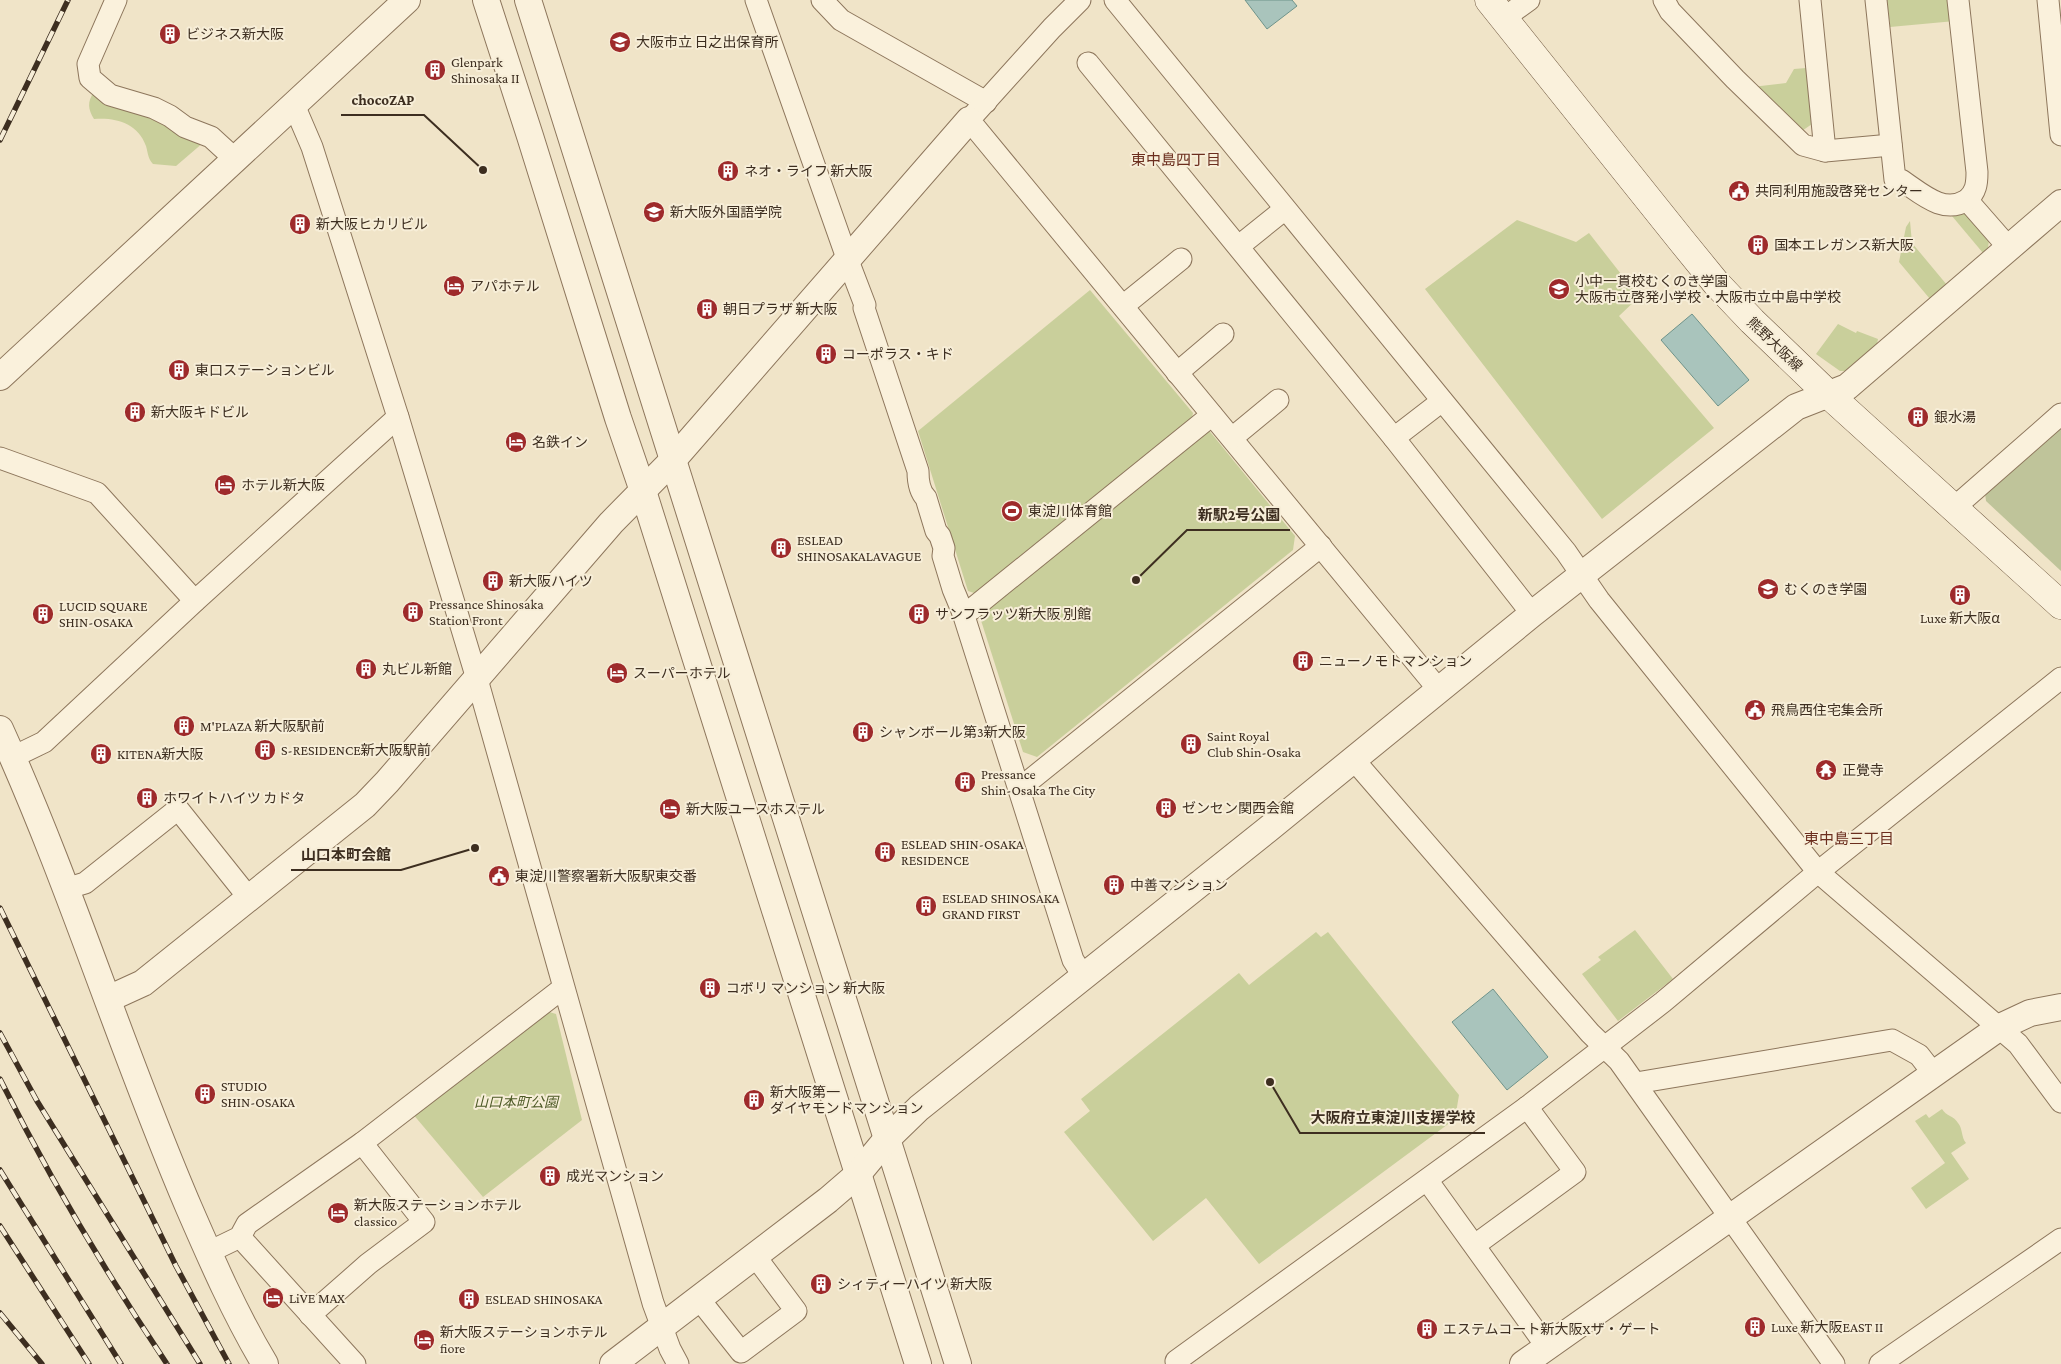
<svg xmlns="http://www.w3.org/2000/svg" width="2061" height="1364" font-family="'Crimson Pro','Noto Sans JP',serif">
	<style>
		.green { fill: #c9cf9b }
		.cemetery { fill: #bfc49a }
		.water { fill: #a9c4bc; stroke: #6f938a }
		.lines { fill: none; stroke-linecap: round; stroke-linejoin: round }
		.minor-casing { stroke: #8d765c; stroke-width: 23 }
		.tertiary-casing { stroke: #8d765c; stroke-width: 28 }
		.secondary-casing { stroke: #6f573f; stroke-width: 29 }
		.minor { stroke: #faf1dc; stroke-width: 21 }
		.tertiary { stroke: #faf1dc; stroke-width: 26 }
		.secondary { stroke: #faf1dc; stroke-width: 28 }
		.rail-casing { stroke: #3d2e20; stroke-width: 5.5 }
		.rail { stroke: #f7eed8; stroke-width: 4; stroke-dasharray: 11; stroke-linecap: butt }
		.labels { text-anchor: middle; stroke-width: 4; stroke-linejoin: round; paint-order: stroke }
		.poi-label { font-size: 14px; fill: #3d2e20; stroke: #f7eed8; text-anchor: start }
		.street-label { font-size: 14px; fill: #3d2e20; stroke: #f7eed8 }
		.park-label { font-size: 14px; font-style: italic; fill: #4d5a26; stroke: #f7eed8 }
		.neighbourhood-label { font-size: 15px; fill: #6b2e1e; stroke: #f7eed8 }
		.leader { fill: none; stroke: #3d2e20; stroke-width: 2 }
		.callout-dot { fill: #3d2e20; stroke: #f7eed8; stroke-width: 2 }
		.callout-label { font-size: 15px; text-anchor: middle; font-weight: bold; fill: #3d2e20; stroke: #f7eed8; stroke-width: 4; stroke-linejoin: round; paint-order: stroke }
	</style>
	<rect width="100%" height="100%" fill="#f0e4c8"/>
	<g class="green">
		<polygon points="1887,0 1952,0 1955,21 1890,27"/>
		<polygon points="1806,68 1812,124 1799,133 1752,87 1786,83 1794,69"/>
		<path d="M94,92L133,108L150,118L167,123L204,142L176,166L153,164C148,159 148,153 146,146C138,123 115,117 94,119C88,109 87,102 94,92Z"/>
		<polygon points="1958,212 1965,213 1989,240 1988,248 1983,253 1952,216"/>
		<polygon points="1517,220 1576,242 1589,233 1639,297 1619,316 1714,428 1602,519 1425,289"/>
		<polygon points="1910,221 1912,243 1947,285 1930,299 1899,262 1906,227"/>
		<polygon points="1090,290 1193,413 1191,423 977,594 968,591 918,431"/>
		<polygon points="1838,324 1856,333 1857,331 1878,339 1877,344 1845,371 1840,371 1816,354"/>
		<polygon points="1207,428 1295,536 1293,550 1037,757 1023,752 978,611"/>
		<polygon points="1635,930 1673,979 1618,1021 1582,974 1601,960 1598,957"/>
		<polygon points="1316,932 1321,937 1328,932 1459,1095 1455,1119 1259,1264 1206,1198 1153,1241 1064,1132 1090,1111 1081,1099 1239,973 1249,985"/>
		<polygon points="546,1011 556,1014 582,1120 483,1197 412,1113"/>
		<path d="M1942,1109C1946,1116 1954,1116 1958,1123C1963,1129 1961,1137 1966,1143L1951,1153L1969,1179L1926,1209L1911,1188L1945,1163L1915,1121L1926,1114L1929,1118Z"/>
	</g>
	<polygon class="cemetery" points="2061,428 2061,571 1986,501 1985,493"/>
	<g class="water">
		<polygon points="1245,0 1292,0 1297,6 1267,29"/>
		<polygon points="1692,314 1749,380 1718,406 1661,340"/>
		<polygon points="1493,989 1548,1057 1507,1090 1452,1022"/>
	</g>
	<g class="lines">
		<g class="minor-casing">
			<g id="minor">
				<polyline points="116,0 88,64 90,78 110,95 154,108 170,116 185,127 211,137 235,159"/>
				<path d="M756,0L847,258L865,305L864,308L918,471C918,481 919,491 926,498L936,531L940,536L944,548L943,556L953,589L963,613L1073,960L1084,977"/>
				<polyline points="822,0 841,20 986,102"/>
				<polyline points="1080,0 1052,28 969,120 1439,690"/>
				<polyline points="1115,0 1566,552 1599,600 1818,872 2018,1044 2061,1102"/>
				<polyline points="1664,0 1670,11 1735,79 1803,145 1825,151 1891,145"/>
				<polyline points="1810,0 1825,151"/>
				<path d="M1876,0L1895,180H1901C1921,193 1943,215 1967,200L2009,248"/>
				<path d="M1958,0L1977,172C1977,184 1976,192 1967,200"/>
				<polyline points="2048,0 2061,135"/>
				<polyline points="1504,18 1529,0"/>
				<polyline points="1088,63 1394,438 1532,614"/>
				<polyline points="294,105 312,147 398,417 477,679 653,1303 670,1349 678,1364"/>
				<polyline points="1239,246 1285,209"/>
				<polyline points="1123,306 1181,259"/>
				<polyline points="1177,373 1223,334"/>
				<polyline points="1232,438 1278,400"/>
				<polyline points="1394,438 1442,401"/>
				<polyline points="0,458 97,493 195,601"/>
				<polyline points="1955,507 2061,414"/>
				<polyline points="963,613 972,609 1212,415"/>
				<polyline points="13,757 44,742 195,601 398,417"/>
				<polyline points="1353,759 1590,1033 1619,1061 1834,1364"/>
				<polyline points="1019,789 1321,546"/>
				<polyline points="65,889 85,883 178,809 249,898"/>
				<polyline points="1636,1083 1892,1040 1919,1055 1933,1073"/>
				<polyline points="1427,1180 1547,1347"/>
				<polyline points="240,1237 355,1364"/>
				<polyline points="1475,1245 1575,1172 1527,1107"/>
				<polyline points="209,1252 240,1237 247,1224 362,1143 563,988"/>
				<polyline points="699,1299 741,1352 796,1311 755,1256"/>
				<polyline points="310,1315 368,1264 424,1222 362,1143"/>
				<polyline points="1178,1364 1176,1361 1527,1107 1663,1002 1818,872 2061,678"/>
				<polyline points="1880,1364 2061,1239"/>
			</g>
		</g>
		<g class="tertiary-casing">
			<g id="tertiary">
				<polyline points="486,0 530,136 618,418 643,491 918,1364"/>
				<polyline points="528,0 958,1364"/>
				<polyline points="0,377 407,0"/>
				<path d="M0,729C71,885 121,1050 189,1208C212,1261 235,1314 265,1364"/>
				<polyline points="108,999 143,983 365,805 387,782 611,523 672,461 969,120"/>
				<polyline points="613,1364 828,1200 857,1175 886,1140 919,1108 1267,830 1532,614 1796,407 1847,387 2061,203"/>
				<polyline points="1523,1364 2000,1027 2030,1013 2061,1007"/>
			</g>
		</g>
		<g class="secondary-casing">
			<polyline id="secondary" points="1489,0 1681,240 1716,283 1752,321 1828,394 2061,605"/>
		</g>
		<use href="#minor" class="minor"/>
		<use href="#tertiary" class="tertiary"/>
		<use href="#secondary" class="secondary"/>
		<g class="rail-casing">
			<g id="rail">
				<polyline points="0,140 68,0"/>
				<polyline points="0,908 176,1266 229,1364"/>
				<polyline points="0,1033 37,1101 200,1364"/>
				<path d="M0,1079C49,1177 106,1273 167,1364"/>
				<polyline points="0,1170 121,1364"/>
				<polyline points="0,1226 89,1364"/>
				<polyline points="0,1313 42,1364"/>
			</g>
		</g>
		<use href="#rail" class="rail"/>
	</g>
	<defs>
		<g id="building-disc" transform="scale(1.125)"><circle r="9.5" fill="#9e2a2b" stroke="#f7eed8"/><path d="M-4-6H4V6H1V3H-1V6H-4ZM-2.5-4.3h1.7v1.8h-1.7ZM.8-4.3h1.7v1.8H.8ZM-2.5-1h1.7V.8h-1.7ZM.8-1h1.7V.8H.8Z" fill="#fff"/></g>
		<g id="school-disc" transform="scale(1.125)"><circle r="9.5" fill="#9e2a2b" stroke="#f7eed8"/><path d="M0-5L7-2L0 1L-7-2ZM-4 1L0 2.5L4 1V4Q0 6-4 4Z" fill="#fff"/></g>
		<g id="civic-disc" transform="scale(1.125)"><circle r="9.5" fill="#9e2a2b" stroke="#f7eed8"/><path d="M-.6-6.5H3V-4.5H.6V-3L4-1V1h2V6H-6V1h2V-1L-.6-3ZM-1.2 2.5V6h2.4V2.5Z" fill="#fff"/></g>
		<g id="university-disc" transform="scale(1.125)"><circle r="9.5" fill="#9e2a2b" stroke="#f7eed8"/><path d="M0-5L7-2L0 1L-7-2ZM-4 1L0 2.5L4 1V4Q0 6-4 4Z" fill="#fff"/></g>
		<g id="hotel-disc" transform="scale(1.125)"><circle r="9.5" fill="#9e2a2b" stroke="#f7eed8"/><path d="M-6-4.5h1.5V1H6V5H4.5V3h-9V5H-6ZM-4 0a1.8 1.8 0 1 1 3.6 0ZM.5 0V-2.5h3Q6-2.5 6 0Z" fill="#fff"/></g>
		<g id="stadium-disc" transform="scale(1.125)"><circle r="9.5" fill="#9e2a2b" stroke="#f7eed8"/><path d="M0-5a6.5 5 0 1 0 0 10a6.5 5 0 1 0 0-10ZM-3.5-1.8h7v3.6h-7Z" fill="#fff"/></g>
		<g id="temple-disc" transform="scale(1.125)"><circle r="9.5" fill="#9e2a2b" stroke="#f7eed8"/><path d="M0-6L5-2H3V0L6.5 2.5H4V6H1.5V3h-3V6H-4V2.5H-6.5L-3 0V-2H-5Z" fill="#fff"/></g>
	</defs>
	<g fill-rule="evenodd">
		<use href="#building-disc" x="170" y="34"/>
		<use href="#school-disc" x="620" y="42"/>
		<use href="#building-disc" x="435" y="70"/>
		<use href="#building-disc" x="728" y="171"/>
		<use href="#civic-disc" x="1739" y="191"/>
		<use href="#university-disc" x="654" y="212"/>
		<use href="#building-disc" x="300" y="224"/>
		<use href="#building-disc" x="1758" y="245"/>
		<use href="#hotel-disc" x="454" y="286"/>
		<use href="#school-disc" x="1559" y="289"/>
		<use href="#building-disc" x="707" y="309"/>
		<use href="#building-disc" x="826" y="354"/>
		<use href="#building-disc" x="179" y="370"/>
		<use href="#building-disc" x="135" y="412"/>
		<use href="#building-disc" x="1918" y="417"/>
		<use href="#hotel-disc" x="516" y="442"/>
		<use href="#hotel-disc" x="225" y="485"/>
		<use href="#stadium-disc" x="1012" y="511"/>
		<use href="#building-disc" x="781" y="548"/>
		<use href="#building-disc" x="493" y="581"/>
		<use href="#school-disc" x="1768" y="589"/>
		<use href="#building-disc" x="1960" y="595"/>
		<use href="#building-disc" x="413" y="612"/>
		<use href="#building-disc" x="43" y="614"/>
		<use href="#building-disc" x="919" y="614"/>
		<use href="#building-disc" x="1303" y="661"/>
		<use href="#building-disc" x="366" y="669"/>
		<use href="#hotel-disc" x="617" y="673"/>
		<use href="#civic-disc" x="1755" y="710"/>
		<use href="#building-disc" x="184" y="726"/>
		<use href="#building-disc" x="863" y="732"/>
		<use href="#building-disc" x="1191" y="744"/>
		<use href="#building-disc" x="265" y="750"/>
		<use href="#building-disc" x="101" y="754"/>
		<use href="#temple-disc" x="1826" y="770"/>
		<use href="#building-disc" x="965" y="782"/>
		<use href="#building-disc" x="147" y="798"/>
		<use href="#building-disc" x="1166" y="808"/>
		<use href="#hotel-disc" x="670" y="809"/>
		<use href="#building-disc" x="885" y="852"/>
		<use href="#civic-disc" x="499" y="876"/>
		<use href="#building-disc" x="1114" y="885"/>
		<use href="#building-disc" x="926" y="906"/>
		<use href="#building-disc" x="710" y="988"/>
		<use href="#building-disc" x="205" y="1094"/>
		<use href="#building-disc" x="754" y="1100"/>
		<use href="#building-disc" x="550" y="1176"/>
		<use href="#hotel-disc" x="338" y="1213"/>
		<use href="#building-disc" x="821" y="1284"/>
		<use href="#hotel-disc" x="273" y="1298"/>
		<use href="#building-disc" x="469" y="1299"/>
		<use href="#building-disc" x="1755" y="1327"/>
		<use href="#building-disc" x="1427" y="1329"/>
		<use href="#hotel-disc" x="424" y="1340"/>
	</g>
	<g class="labels">
		<g class="poi-label">
			<text x="186" y="39">ビジネス新大阪</text>
			<text x="636" y="47">大阪市立 日之出保育所</text>
			<text x="451" y="67">Glenpark<tspan x="451" dy="16">Shinosaka II</tspan></text>
			<text x="744" y="176">ネオ・ライフ 新大阪</text>
			<text x="1755" y="196">共同利用施設啓発センター</text>
			<text x="670" y="217">新大阪外国語学院</text>
			<text x="316" y="229">新大阪ヒカリビル</text>
			<text x="1774" y="250">国本エレガンス新大阪</text>
			<text x="1575" y="286">小中一貫校むくのき学園<tspan x="1575" dy="16">大阪市立啓発小学校・大阪市立中島中学校</tspan></text>
			<text x="470" y="291">アパホテル</text>
			<text x="723" y="314">朝日プラザ 新大阪</text>
			<text x="842" y="359">コーポラス・キド</text>
			<text x="195" y="375">東口ステーションビル</text>
			<text x="151" y="417">新大阪キドビル</text>
			<text x="1934" y="422">銀水湯</text>
			<text x="532" y="447">名鉄イン</text>
			<text x="241" y="490">ホテル新大阪</text>
			<text x="1028" y="516">東淀川体育館</text>
			<text x="797" y="545">ESLEAD<tspan x="797" dy="16">SHINOSAKALAVAGUE</tspan></text>
			<text x="509" y="586">新大阪ハイツ</text>
			<text x="1784" y="594">むくのき学園</text>
			<text x="429" y="609">Pressance Shinosaka<tspan x="429" dy="16">Station Front</tspan></text>
			<text x="59" y="611">LUCID SQUARE<tspan x="59" dy="16">SHIN-OSAKA</tspan></text>
			<text x="935" y="619">サンフラッツ新大阪 別館</text>
			<text x="1960" y="623" text-anchor="middle">Luxe 新大阪α</text>
			<text x="1319" y="666">ニューノモトマンション</text>
			<text x="382" y="674">丸ビル新館</text>
			<text x="633" y="678">スーパーホテル</text>
			<text x="1771" y="715">飛鳥西住宅集会所</text>
			<text x="200" y="731">M'PLAZA 新大阪駅前</text>
			<text x="879" y="737">シャンボール第3新大阪</text>
			<text x="1207" y="741">Saint Royal<tspan x="1207" dy="16">Club Shin-Osaka</tspan></text>
			<text x="281" y="755">S-RESIDENCE新大阪駅前</text>
			<text x="117" y="759">KITENA新大阪</text>
			<text x="1842" y="775">正覺寺</text>
			<text x="981" y="779">Pressance<tspan x="981" dy="16">Shin-Osaka The City</tspan></text>
			<text x="163" y="803">ホワイトハイツ カドタ</text>
			<text x="1182" y="813">ゼンセン関西会館</text>
			<text x="686" y="814">新大阪ユースホステル</text>
			<text x="901" y="849">ESLEAD SHIN-OSAKA<tspan x="901" dy="16">RESIDENCE</tspan></text>
			<text x="515" y="881">東淀川警察署新大阪駅東交番</text>
			<text x="1130" y="890">中善マンション</text>
			<text x="942" y="903">ESLEAD SHINOSAKA<tspan x="942" dy="16">GRAND FIRST</tspan></text>
			<text x="726" y="993">コボリ マンション 新大阪</text>
			<text x="221" y="1091">STUDIO<tspan x="221" dy="16">SHIN-OSAKA</tspan></text>
			<text x="770" y="1097">新大阪第一<tspan x="770" dy="16">ダイヤモンドマンション</tspan></text>
			<text x="566" y="1181">成光マンション</text>
			<text x="354" y="1210">新大阪ステーションホテル<tspan x="354" dy="16">classico</tspan></text>
			<text x="837" y="1289">シィティーハイツ 新大阪</text>
			<text x="289" y="1303">LiVE MAX</text>
			<text x="485" y="1304">ESLEAD SHINOSAKA</text>
			<text x="1771" y="1332">Luxe 新大阪EAST II</text>
			<text x="1443" y="1334">エステムコート新大阪Xザ・ゲート</text>
			<text x="440" y="1337">新大阪ステーションホテル<tspan x="440" dy="16">fiore</tspan></text>
		</g>
		<g class="street-label">
			<text transform="translate(1775 344) rotate(44)" y="5">熊野大阪線</text>
		</g>
		<g class="park-label">
			<text x="516" y="1107">山口本町公園</text>
		</g>
		<g class="neighbourhood-label">
			<text x="1176" y="165">東中島四丁目</text>
			<text x="1849" y="844">東中島三丁目</text>
		</g>
	</g>
	<path class="leader" d="M483 170L424 115H341M1136 580L1187 530H1290M475 848L401 870H291M1270 1082L1300 1133H1485"/>
	<g class="callout-dot">
		<circle cx="483" cy="170" r="5"/>
		<circle cx="1136" cy="580" r="5"/>
		<circle cx="475" cy="848" r="5"/>
		<circle cx="1270" cy="1082" r="5"/>
	</g>
	<g class="callout-label">
		<text x="383" y="105">chocoZAP</text>
		<text x="1239" y="520">新駅2号公園</text>
		<text x="346" y="860">山口本町会館</text>
		<text x="1393" y="1123">大阪府立東淀川支援学校</text>
	</g>
</svg>
